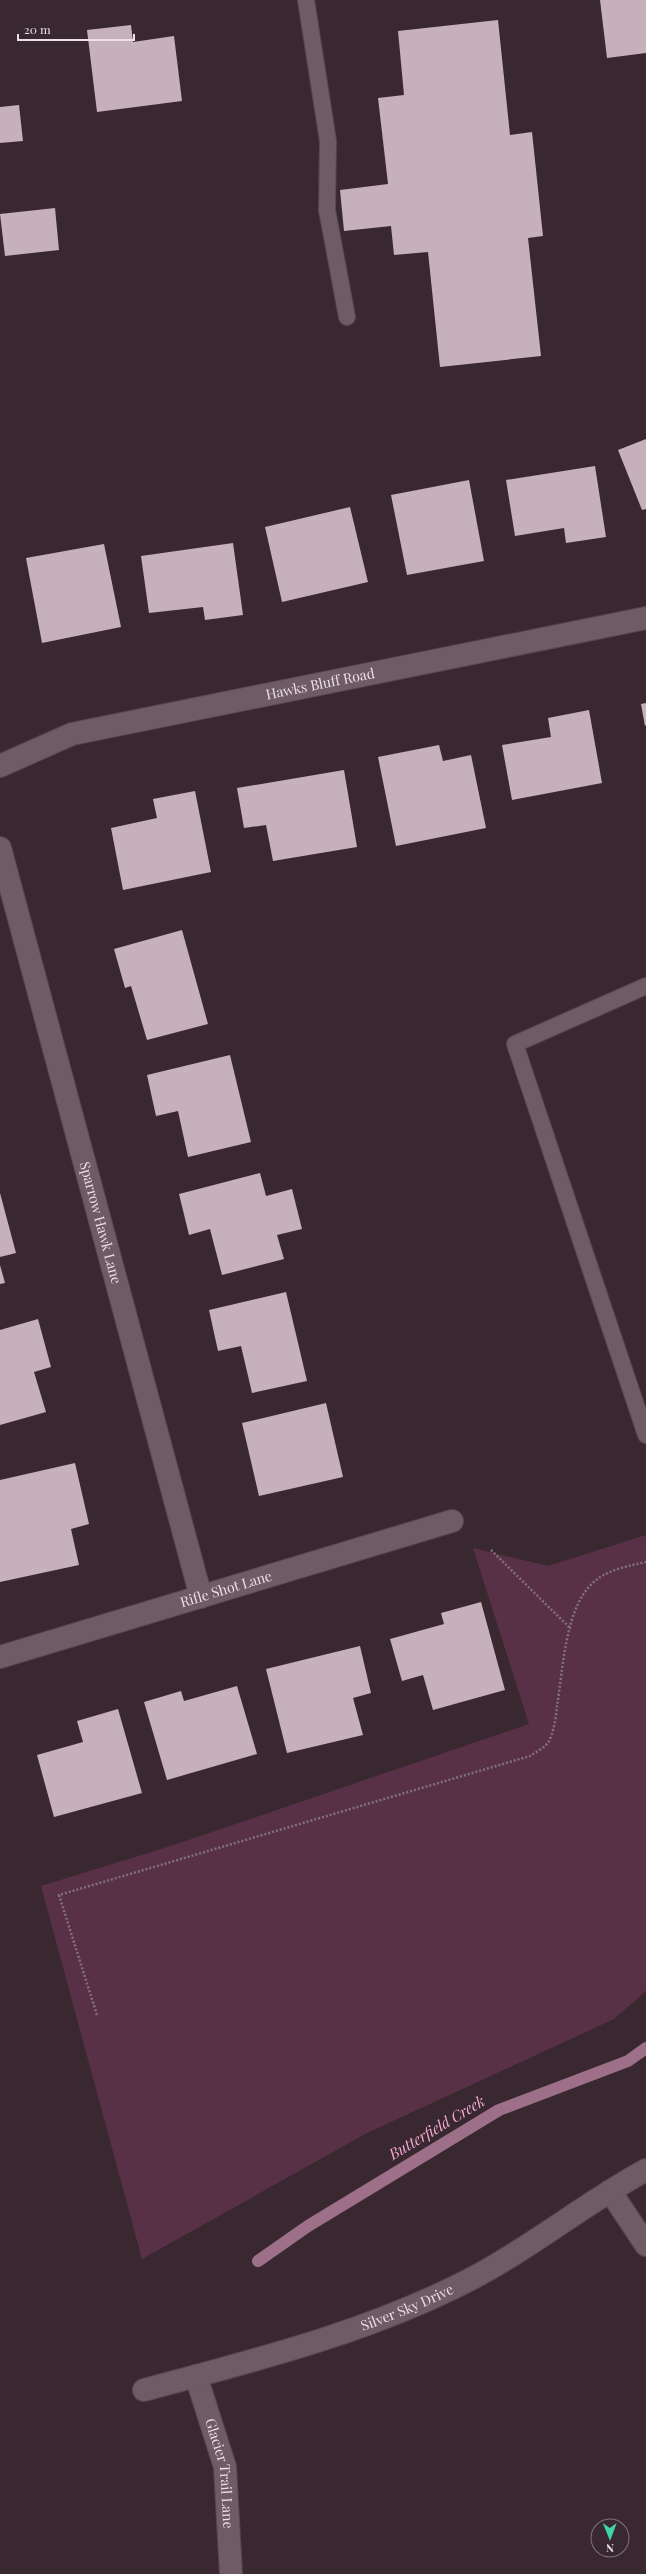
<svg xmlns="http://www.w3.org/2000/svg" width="646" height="2574" font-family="'Playfair Display',serif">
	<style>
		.green { fill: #593147 }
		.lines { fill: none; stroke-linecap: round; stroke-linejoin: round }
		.stream { stroke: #9e6f88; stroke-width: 12 }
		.building { fill: #c6b0bb }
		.service-casing { stroke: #55474e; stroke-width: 18 }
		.minor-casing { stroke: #55474e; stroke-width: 24 }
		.path { stroke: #81727a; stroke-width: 2.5; stroke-dasharray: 2 2; stroke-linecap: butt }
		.service { stroke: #6f5b65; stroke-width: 16 }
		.minor { stroke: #6f5b65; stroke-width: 22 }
		.labels { text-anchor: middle; stroke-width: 4; stroke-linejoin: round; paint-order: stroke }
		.street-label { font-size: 14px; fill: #ebe0e5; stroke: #3a2831 }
		.water-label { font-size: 15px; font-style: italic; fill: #f3aad1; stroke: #3a2831 }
	</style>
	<rect width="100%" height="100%" fill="#3a2831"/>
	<polygon class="green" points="646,1535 646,1991 614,2019 367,2133 142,2259 41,1886 177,1844 529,1724 473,1548 548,1566"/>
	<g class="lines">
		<polyline class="stream" points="258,2261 308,2226 499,2110 628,2061 646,2048"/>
	</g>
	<g class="building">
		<polygon points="600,0 646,0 646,53 607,58"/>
		<polygon points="498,20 510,135 532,132 543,236 528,238 541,356 440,367 428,252 394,255 391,226 344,231 340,190 388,184 378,98 404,95 398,31"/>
		<polygon points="131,25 133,42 174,36 182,101 97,112 87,30"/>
		<polygon points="19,105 23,141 0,143 0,107"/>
		<polygon points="55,208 59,250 5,256 0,214"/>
		<polygon points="646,439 646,509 642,510 618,450"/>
		<polygon points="595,466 606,537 566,543 564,528 515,536 506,480"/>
		<polygon points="469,480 484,561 407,575 391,495"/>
		<polygon points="350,507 368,582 282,602 265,527"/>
		<polygon points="233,543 243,615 205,620 203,607 149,613 141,556"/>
		<polygon points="104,544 121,627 42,643 26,558"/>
		<polygon points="646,703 646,725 645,726 641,704"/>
		<polygon points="589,710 602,783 512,800 502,745 551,737 548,718"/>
		<polygon points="439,745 443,761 471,755 486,828 396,846 378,757"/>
		<polygon points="344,770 357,847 273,861 266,825 244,828 237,788"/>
		<polygon points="195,791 211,872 123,890 111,828 157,818 153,799"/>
		<polygon points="182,930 208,1024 147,1040 131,986 125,988 114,949"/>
		<polygon points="230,1055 251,1142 188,1157 178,1111 156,1116 147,1075"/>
		<polygon points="260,1173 266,1196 292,1189 302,1229 277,1235 284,1259 222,1275 210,1229 189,1235 179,1194"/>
		<polygon points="0,1193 16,1253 0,1257"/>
		<polygon points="0,1265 5,1283 0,1284"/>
		<polygon points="286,1292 307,1381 252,1393 241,1346 218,1351 209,1310"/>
		<polygon points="38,1319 51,1367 34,1372 46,1412 0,1425 0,1330"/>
		<polygon points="326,1403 343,1477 259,1496 242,1423"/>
		<polygon points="75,1463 89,1524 71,1529 79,1565 0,1582 0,1480"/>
		<polygon points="481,1602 505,1690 433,1710 423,1675 402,1681 390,1639 444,1624 441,1613"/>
		<polygon points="360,1646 371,1693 353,1698 363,1735 287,1753 266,1669"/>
		<polygon points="237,1686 257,1754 167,1780 144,1702 181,1691 184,1701"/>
		<polygon points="118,1709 142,1793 54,1817 37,1755 83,1742 77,1721"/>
	</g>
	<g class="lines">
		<g class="service-casing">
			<g id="service">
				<polyline points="306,0 328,141 327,210 347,317"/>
				<polyline points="646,986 515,1044 646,1435"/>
			</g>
		</g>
		<g class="minor-casing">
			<g id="minor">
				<path id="s1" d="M0,766L72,734L646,618"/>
				<path id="s2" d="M0,848L201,1597"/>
				<path id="s3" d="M0,1657L452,1521"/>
				<polyline points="610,2191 646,2245"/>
				<path id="s4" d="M196,2376L225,2467L231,2574"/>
				<path id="s5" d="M144,2390C255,2360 366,2333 469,2280C531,2248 585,2203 646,2170"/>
			</g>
		</g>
		<g class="path">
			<polyline points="491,1550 571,1629"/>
			<path d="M97,2015L59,1895L530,1756C536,1752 545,1748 549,1741C554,1731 556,1717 557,1706C563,1670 565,1605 595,1581C609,1569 629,1566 646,1562"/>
		</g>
		<use href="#service" class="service"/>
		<use href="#minor" class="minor"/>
	</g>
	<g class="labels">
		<g class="street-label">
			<text dy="5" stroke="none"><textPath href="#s1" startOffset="332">Hawks Bluff Road</textPath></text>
			<text dy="5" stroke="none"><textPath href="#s2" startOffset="388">Sparrow Hawk Lane</textPath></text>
			<text dy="5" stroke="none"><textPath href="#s3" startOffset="236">Rifle Shot Lane</textPath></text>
			<text dy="5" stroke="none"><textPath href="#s5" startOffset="276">Silver Sky Drive</textPath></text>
			<text dy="5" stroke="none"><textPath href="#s4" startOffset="101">Glacier Trail Lane</textPath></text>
		</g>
		<g class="water-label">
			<text transform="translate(437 2128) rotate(-31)" y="5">Butterfield Creek</text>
		</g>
	</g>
	<g transform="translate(610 2538) rotate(179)"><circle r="19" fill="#3a2831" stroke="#817279"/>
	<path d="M0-3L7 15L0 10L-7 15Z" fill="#3ed4a3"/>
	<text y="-6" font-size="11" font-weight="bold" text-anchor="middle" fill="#ebe0e5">N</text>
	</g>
	<path d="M18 34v6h116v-6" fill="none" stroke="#ebe0e5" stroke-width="2"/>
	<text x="24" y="34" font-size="12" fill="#ebe0e5" stroke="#3a2831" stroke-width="3" paint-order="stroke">20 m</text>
</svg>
